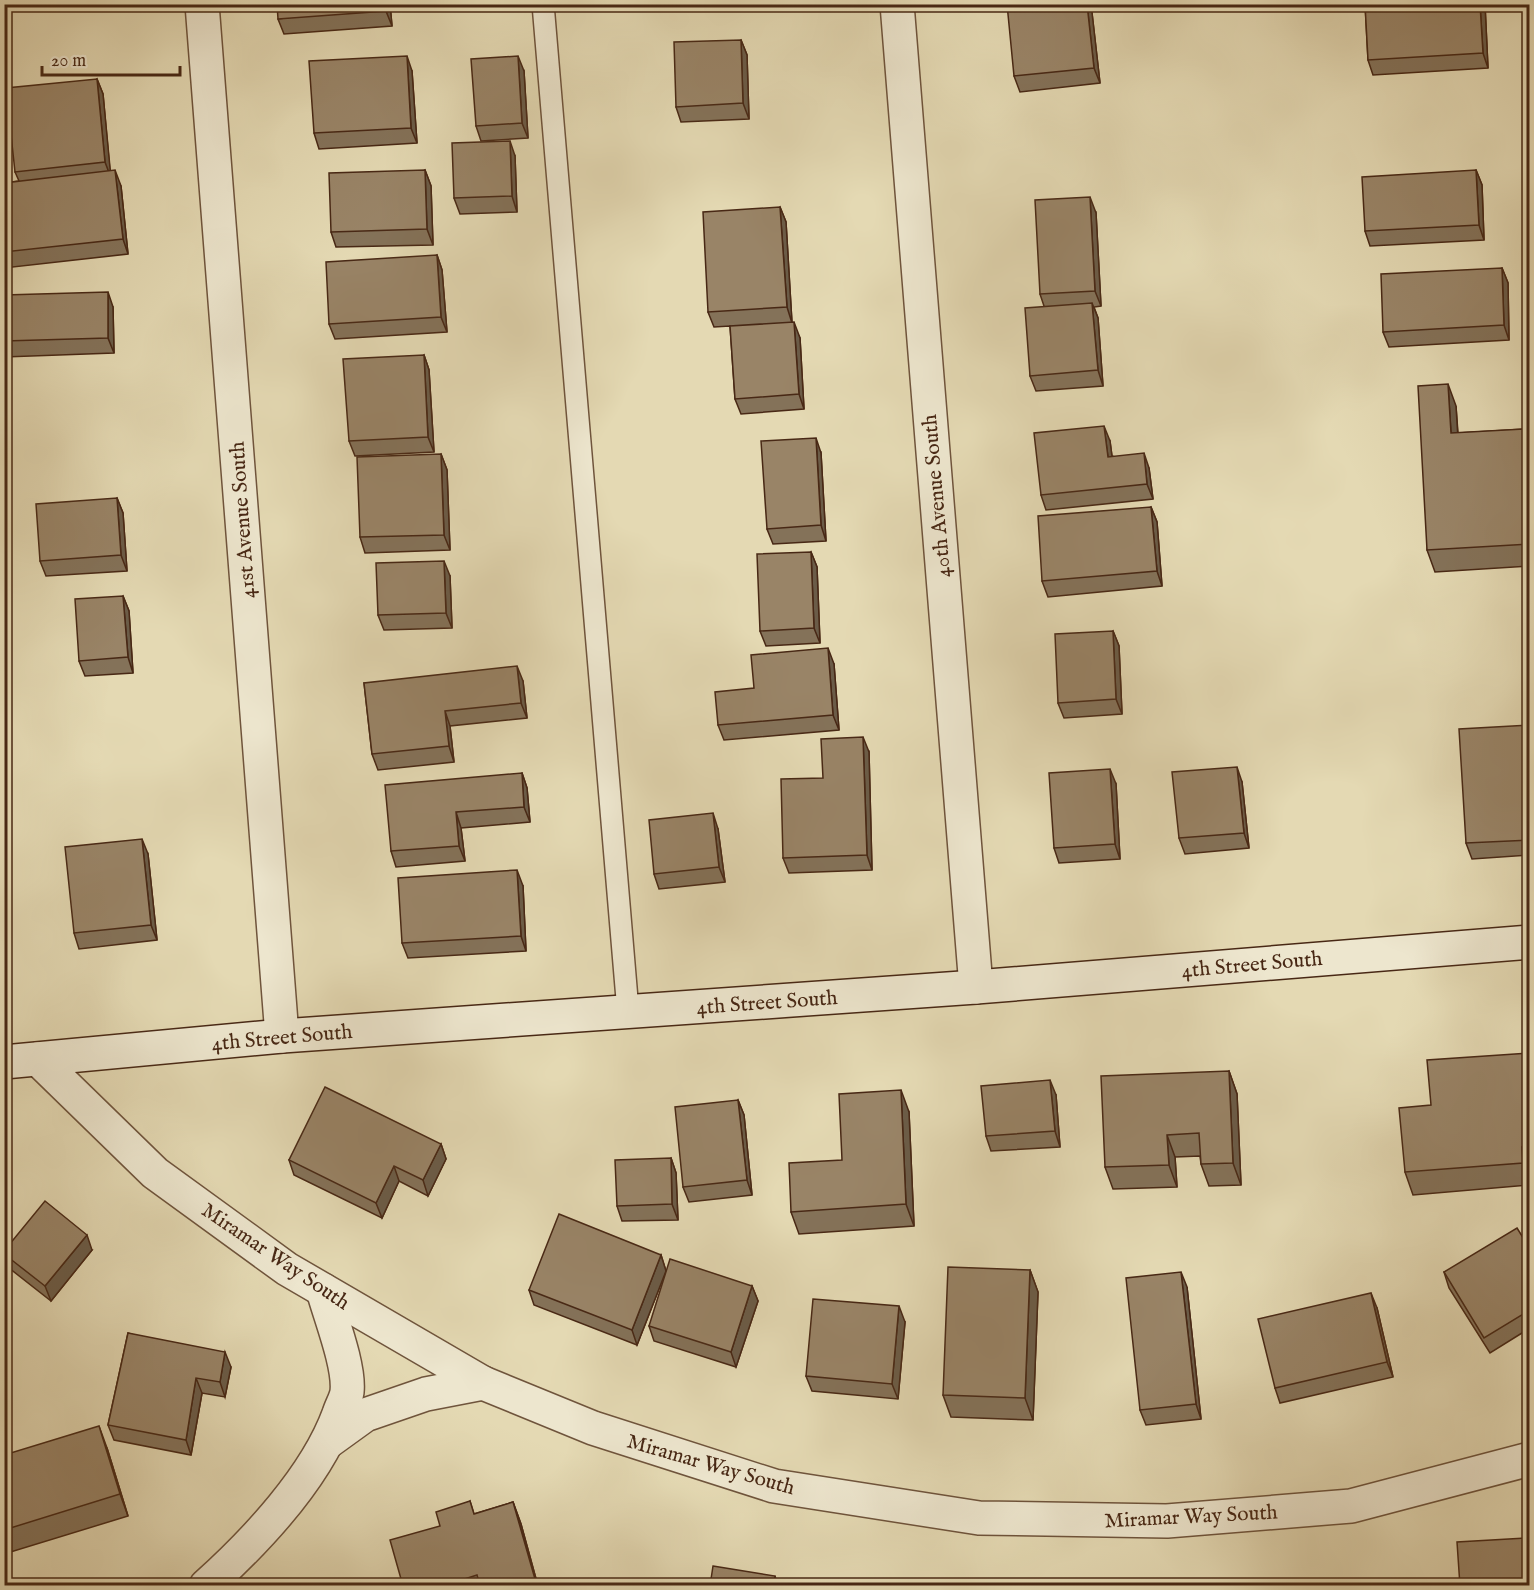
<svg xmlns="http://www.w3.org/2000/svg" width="1534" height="1590" font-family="'IM FELL English',serif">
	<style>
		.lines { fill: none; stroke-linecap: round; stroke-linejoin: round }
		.lane-casing { stroke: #6f543c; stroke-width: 24 }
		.street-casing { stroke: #6f543c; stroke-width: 36 }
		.secondary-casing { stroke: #482815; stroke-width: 36 }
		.lane { stroke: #ede6ce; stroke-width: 21 }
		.street { stroke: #ede6ce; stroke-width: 33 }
		.secondary { stroke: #ede6ce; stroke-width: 33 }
		.wall { fill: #847259; stroke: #482815; stroke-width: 1.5 }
		.shaded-wall { fill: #6b5c48; stroke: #482815; stroke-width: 1.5 }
		.building { fill: #998467; stroke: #482815; stroke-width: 1.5 }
		.labels { text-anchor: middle; stroke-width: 4.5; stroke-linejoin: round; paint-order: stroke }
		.street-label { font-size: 21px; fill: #482815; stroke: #ede6ce }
	</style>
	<rect width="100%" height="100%" fill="#e4d9b3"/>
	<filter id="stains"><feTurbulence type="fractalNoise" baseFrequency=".00333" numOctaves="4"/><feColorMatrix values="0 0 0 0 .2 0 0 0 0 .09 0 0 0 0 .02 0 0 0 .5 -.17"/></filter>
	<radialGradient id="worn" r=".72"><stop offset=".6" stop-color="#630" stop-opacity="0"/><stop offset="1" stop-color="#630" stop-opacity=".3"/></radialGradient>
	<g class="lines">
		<g class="lane-casing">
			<polyline id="lane" points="543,4 628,1011"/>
		</g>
		<g class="street-casing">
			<g id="street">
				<polyline points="202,4 282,1036"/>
				<polyline points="897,4 976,987"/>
				<polyline points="38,1059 155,1173 287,1269 483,1383 593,1428 774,1486 979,1518 1167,1521 1351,1506 1530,1459"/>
				<polyline points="329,1441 365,1415 426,1394 483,1383"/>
				<path d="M206,1586C256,1541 316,1477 339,1414C341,1407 346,1399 347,1392C350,1366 330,1316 323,1290"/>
			</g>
		</g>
		<g class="secondary-casing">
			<polyline id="secondary" points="4,1062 282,1036 976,987 1530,942"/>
		</g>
		<use href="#lane" class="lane"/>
		<use href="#street" class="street"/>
		<use href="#secondary" class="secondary"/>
	</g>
	<g class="wall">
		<polygon points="390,4 392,26 284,34 278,19"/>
		<polygon points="717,4 760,4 718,8"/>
		<polygon points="1091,4 1100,83 1020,92 1014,76"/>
		<polygon points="1365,4 1485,4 1488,68 1373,75 1368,60"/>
		<polygon points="741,40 747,55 749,119 681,122 676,107"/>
		<polygon points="412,71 417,143 319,149 314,133"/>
		<polygon points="524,71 528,138 481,141 476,126"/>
		<polygon points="97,79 103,94 110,171 121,186 128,254 4,268 4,183 19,181 15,172"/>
		<polygon points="515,156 517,212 460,214 454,198"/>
		<polygon points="425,170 431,186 433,245 336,247 331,232"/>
		<polygon points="1476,170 1482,185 1484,240 1370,246 1365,231"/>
		<polygon points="780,207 786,222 792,323 800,338 804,409 741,414 735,399 730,326 714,327 708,312"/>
		<polygon points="1096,213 1101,306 1094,307 1098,318 1103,386 1036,391 1030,376 1044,306 1040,294"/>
		<polygon points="437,255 442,270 447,332 335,339 329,324"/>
		<polygon points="1502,268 1508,283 1509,340 1389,347 1383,332"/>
		<polygon points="4,295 113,307 114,353 4,357"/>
		<polygon points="424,355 429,370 434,452 355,456 349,441"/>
		<polygon points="1456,406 1458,433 1524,429 1530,445 1530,566 1435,572 1427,550"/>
		<polygon points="1110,441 1112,456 1149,468 1153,499 1046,510 1041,495"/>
		<polygon points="821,453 826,541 773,544 767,529"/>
		<polygon points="441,454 447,470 450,550 365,553 360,537"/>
		<polygon points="117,498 123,513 127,571 46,576 40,561"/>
		<polygon points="1151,507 1157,522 1162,586 1048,597 1042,581"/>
		<polygon points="811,552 817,567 820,643 766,646 760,631"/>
		<polygon points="450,576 452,628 384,630 378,615"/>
		<polygon points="123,596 129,611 133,673 85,676 79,661"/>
		<polygon points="1113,631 1119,646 1122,714 1064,718 1058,703"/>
		<polygon points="834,664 839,730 724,740 718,725 754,688"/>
		<polygon points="523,681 527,718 450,726 454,762 378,770 372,754 364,683"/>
		<polygon points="1530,725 1530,855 1472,859 1466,843"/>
		<polygon points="869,752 872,870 789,873 783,858"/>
		<polygon points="522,773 527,788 530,822 461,828 465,861 396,867 391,851"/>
		<polygon points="1242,782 1249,848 1185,854 1179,838"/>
		<polygon points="1116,784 1120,859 1059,863 1054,848"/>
		<polygon points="718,829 725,882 659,889 654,874"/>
		<polygon points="148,854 157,940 79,949 74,933"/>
		<polygon points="523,886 526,951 408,958 402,943"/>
		<polygon points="1530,1053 1530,1185 1413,1195 1405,1172 1431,1105"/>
		<polygon points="1229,1071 1237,1094 1241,1185 1209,1186 1201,1164 1200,1156 1175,1157 1177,1187 1113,1189 1105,1167"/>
		<polygon points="1056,1095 1060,1147 991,1151 986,1136"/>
		<polygon points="738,1100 744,1115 752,1195 689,1202 683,1187"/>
		<polygon points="909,1112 914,1226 799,1234 791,1212 842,1160"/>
		<polygon points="441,1144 446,1159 428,1196 399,1181 382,1218 294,1175 289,1160"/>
		<polygon points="671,1158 676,1173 678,1220 622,1221 617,1206"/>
		<polygon points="1530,1249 1530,1328 1490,1353 1449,1288 1444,1272"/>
		<polygon points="92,1250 51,1301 9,1268 4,1256 4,1251"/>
		<polygon points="661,1255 666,1271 637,1345 534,1305 529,1290"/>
		<polygon points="1030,1270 1038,1292 1033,1420 951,1417 943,1395"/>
		<polygon points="752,1286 758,1301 736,1367 654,1341 649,1326"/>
		<polygon points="1187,1287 1201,1419 1146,1425 1140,1410"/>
		<polygon points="1377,1308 1393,1377 1280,1403 1275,1388"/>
		<polygon points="905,1322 898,1399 812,1391 806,1376"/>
		<polygon points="128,1333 231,1367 225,1397 202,1393 191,1455 114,1440 108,1425"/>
		<polygon points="107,1448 128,1516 4,1554 4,1455"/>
		<polygon points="470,1501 474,1514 513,1502 521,1524 538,1586 403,1586"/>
	</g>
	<g class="shaded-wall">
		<polygon points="386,4 390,4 392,26 386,11"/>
		<polygon points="1087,4 1091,4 1100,83 1094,68"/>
		<polygon points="1480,4 1485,5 1488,68 1483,53"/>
		<polygon points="741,40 747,55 749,119 743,103"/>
		<polygon points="407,56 412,71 417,143 411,128"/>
		<polygon points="518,56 524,71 528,138 522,123"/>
		<polygon points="97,79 103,94 111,178 105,162"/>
		<polygon points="510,141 515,156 517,212 512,196"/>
		<polygon points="115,170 121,186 128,254 123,239"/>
		<polygon points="425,170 431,186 433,245 427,229"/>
		<polygon points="1476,170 1482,185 1484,240 1479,225"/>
		<polygon points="1090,197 1096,213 1101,306 1095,291"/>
		<polygon points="780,207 786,222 792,323 787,307"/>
		<polygon points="437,255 442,270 447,332 441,317"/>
		<polygon points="1502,268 1508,283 1509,340 1504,325"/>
		<polygon points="108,292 113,307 114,353 108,338"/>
		<polygon points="1092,303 1098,318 1103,386 1098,370"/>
		<polygon points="794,322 800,338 804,409 799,394"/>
		<polygon points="424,355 429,370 434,452 428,437"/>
		<polygon points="1448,384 1456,406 1459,455 1451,433"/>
		<polygon points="1104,426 1110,441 1114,472 1108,457"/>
		<polygon points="1524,429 1530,445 1530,533"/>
		<polygon points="816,438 821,453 826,541 821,525"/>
		<polygon points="1144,453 1149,468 1153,499 1147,484"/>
		<polygon points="441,454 447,470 450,550 444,535"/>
		<polygon points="117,498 123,513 127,571 121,555"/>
		<polygon points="1151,507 1157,522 1162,586 1157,571"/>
		<polygon points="811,552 817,567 820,643 814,628"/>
		<polygon points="444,561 450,576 452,628 446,613"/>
		<polygon points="123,596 129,611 133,673 128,657"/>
		<polygon points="1113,631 1119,646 1122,714 1116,699"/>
		<polygon points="828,648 834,664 839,730 833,715"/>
		<polygon points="517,666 523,681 527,718 521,703"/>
		<polygon points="445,711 450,726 454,762 449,746"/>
		<polygon points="863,737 869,752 872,870 867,855"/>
		<polygon points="1237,767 1242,782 1249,848 1244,833"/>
		<polygon points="1110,769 1116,784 1120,859 1115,844"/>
		<polygon points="522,773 527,788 530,822 524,807"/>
		<polygon points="456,812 461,828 465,861 459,846"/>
		<polygon points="713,813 718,829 725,882 719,867"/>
		<polygon points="142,839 148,854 157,940 151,925"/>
		<polygon points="517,870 523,886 526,951 521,936"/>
		<polygon points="1229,1071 1237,1094 1241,1185 1233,1163"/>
		<polygon points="1050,1080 1056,1095 1060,1147 1055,1131"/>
		<polygon points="901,1090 909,1112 914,1226 906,1204"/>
		<polygon points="738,1100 744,1115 752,1195 747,1180"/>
		<polygon points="1167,1135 1175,1157 1177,1187 1169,1165"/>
		<polygon points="441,1144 446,1159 428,1196 423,1180"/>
		<polygon points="1522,1147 1530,1167 1530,1180 1523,1163"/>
		<polygon points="671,1158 676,1173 678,1220 672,1204"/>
		<polygon points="394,1166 399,1181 382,1218 376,1203"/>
		<polygon points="87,1235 92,1250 51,1301 45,1286"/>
		<polygon points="661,1255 666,1271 637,1345 632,1330"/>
		<polygon points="1030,1270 1038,1292 1033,1420 1025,1398"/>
		<polygon points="1181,1272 1187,1287 1201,1419 1196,1404"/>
		<polygon points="752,1286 758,1301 736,1367 731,1352"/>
		<polygon points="1371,1293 1377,1308 1393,1377 1387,1362"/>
		<polygon points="899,1306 905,1322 898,1399 892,1384"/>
		<polygon points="225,1352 231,1367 225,1397 220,1382"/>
		<polygon points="196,1378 202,1393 191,1455 186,1440"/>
		<polygon points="99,1426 107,1448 128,1516 120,1494"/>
		<polygon points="513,1502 521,1524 538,1586 537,1586"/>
		<polygon points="1526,1538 1530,1546 1530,1564 1528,1560"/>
		<polygon points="775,1576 778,1586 773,1586"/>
	</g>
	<g class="building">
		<polygon points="277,4 386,4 386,11 278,19"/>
		<polygon points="1007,4 1087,4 1094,68 1014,76"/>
		<polygon points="1365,4 1480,4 1483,53 1368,60"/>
		<polygon points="741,40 743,103 676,107 674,42"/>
		<polygon points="407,56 411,128 314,133 309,61"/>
		<polygon points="518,56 522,123 476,126 471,59"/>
		<polygon points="97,79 105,162 15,172 6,88"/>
		<polygon points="510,141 512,196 454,198 452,143"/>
		<polygon points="115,170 123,239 4,252 4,183"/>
		<polygon points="425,170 427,229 331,232 329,173"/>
		<polygon points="1476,170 1479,225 1365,231 1362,177"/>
		<polygon points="1090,197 1095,291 1040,294 1035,200"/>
		<polygon points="780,207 787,307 708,312 703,212"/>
		<polygon points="437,255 441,317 329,324 326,262"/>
		<polygon points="1502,268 1504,325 1383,332 1381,274"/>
		<polygon points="108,292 108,338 4,341 4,295"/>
		<polygon points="1092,303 1098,370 1030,376 1025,308"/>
		<polygon points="794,322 799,394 735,399 730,326"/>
		<polygon points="424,355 428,437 349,441 343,359"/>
		<polygon points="1448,384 1451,433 1524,429 1530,544 1427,550 1418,386"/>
		<polygon points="1104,426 1108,457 1144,453 1147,484 1041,495 1034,433"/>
		<polygon points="816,438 821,525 767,529 761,441"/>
		<polygon points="441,454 444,535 360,537 357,457"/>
		<polygon points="117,498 121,555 40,561 36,504"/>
		<polygon points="1151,507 1157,571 1042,581 1038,516"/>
		<polygon points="811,552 814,628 760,631 757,554"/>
		<polygon points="444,561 446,613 378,615 376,563"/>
		<polygon points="123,596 128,657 79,661 75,599"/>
		<polygon points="1113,631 1116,699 1058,703 1055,634"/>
		<polygon points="828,648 833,715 718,725 715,692 754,688 751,655"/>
		<polygon points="517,666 521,703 445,711 449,746 372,754 364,683"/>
		<polygon points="1530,725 1530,840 1466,843 1459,729"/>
		<polygon points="863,737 867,855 783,858 781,779 823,778 821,739"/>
		<polygon points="1237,767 1244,833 1179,838 1172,772"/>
		<polygon points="1110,769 1115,844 1054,848 1049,773"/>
		<polygon points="522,773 524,807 456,812 459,846 391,851 385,785"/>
		<polygon points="713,813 719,867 654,874 649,820"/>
		<polygon points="142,839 151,925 74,933 65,847"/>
		<polygon points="517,870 521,936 402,943 398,878"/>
		<polygon points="1530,1053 1530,1146 1522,1147 1523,1163 1405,1172 1399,1108 1431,1105 1427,1060"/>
		<polygon points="1229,1071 1233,1163 1201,1164 1199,1133 1167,1135 1169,1165 1105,1167 1101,1076"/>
		<polygon points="1050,1080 1055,1131 986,1136 981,1086"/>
		<polygon points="325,1087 441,1144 423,1180 394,1166 376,1203 289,1160"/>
		<polygon points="901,1090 906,1204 791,1212 789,1163 842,1160 839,1094"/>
		<polygon points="738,1100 747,1180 683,1187 675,1107"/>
		<polygon points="671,1158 672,1204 617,1206 615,1160"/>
		<polygon points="45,1201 87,1235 45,1286 4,1254 4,1251"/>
		<polygon points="559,1214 661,1255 632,1330 529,1290"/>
		<polygon points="1517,1228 1530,1249 1530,1310 1484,1338 1444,1272"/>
		<polygon points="670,1259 752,1286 731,1352 649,1326"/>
		<polygon points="948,1267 1030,1270 1025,1398 943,1395"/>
		<polygon points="1181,1272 1196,1404 1140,1410 1126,1278"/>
		<polygon points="1371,1293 1387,1362 1275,1388 1258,1319"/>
		<polygon points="813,1299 899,1306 892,1384 806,1376"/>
		<polygon points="128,1333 225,1352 220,1382 196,1378 186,1440 108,1425"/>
		<polygon points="99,1426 120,1494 4,1530 4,1455"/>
		<polygon points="470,1501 474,1514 513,1502 537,1586 480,1586 477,1575 443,1586 403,1586 390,1540 440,1526 436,1512"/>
		<polygon points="1526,1538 1528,1560 1530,1560 1530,1586 1460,1586 1457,1542"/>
		<polygon points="713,1566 775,1576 773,1586 710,1586"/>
	</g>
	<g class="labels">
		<g class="street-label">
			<text transform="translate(936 496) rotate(-95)" y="7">40th Avenue South</text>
			<text transform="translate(242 520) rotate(-94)" y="7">41st Avenue South</text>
			<text transform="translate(1252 964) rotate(-5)" y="7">4th Street South</text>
			<text transform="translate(767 1002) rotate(-4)" y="7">4th Street South</text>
			<text transform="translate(282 1037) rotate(-5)" y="7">4th Street South</text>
			<text transform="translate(276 1256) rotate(34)" y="7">Miramar Way South</text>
			<text transform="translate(711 1464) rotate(16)" y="7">Miramar Way South</text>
			<text transform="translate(1191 1516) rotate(-3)" y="7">Miramar Way South</text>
		</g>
	</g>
	<rect width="1534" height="1590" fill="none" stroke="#e4d9b3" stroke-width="24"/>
	<rect x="6" y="6" width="1522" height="1578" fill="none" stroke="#482815" stroke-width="3"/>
	<rect x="12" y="12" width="1510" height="1566" fill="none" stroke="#482815" stroke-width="1.5"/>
	<path d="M42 66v9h138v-9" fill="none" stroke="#482815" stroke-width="3"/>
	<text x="51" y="66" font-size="18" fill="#482815" stroke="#ede6ce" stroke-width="4.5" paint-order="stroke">20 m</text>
	<rect width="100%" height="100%" filter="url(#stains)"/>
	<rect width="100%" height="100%" fill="url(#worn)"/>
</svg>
